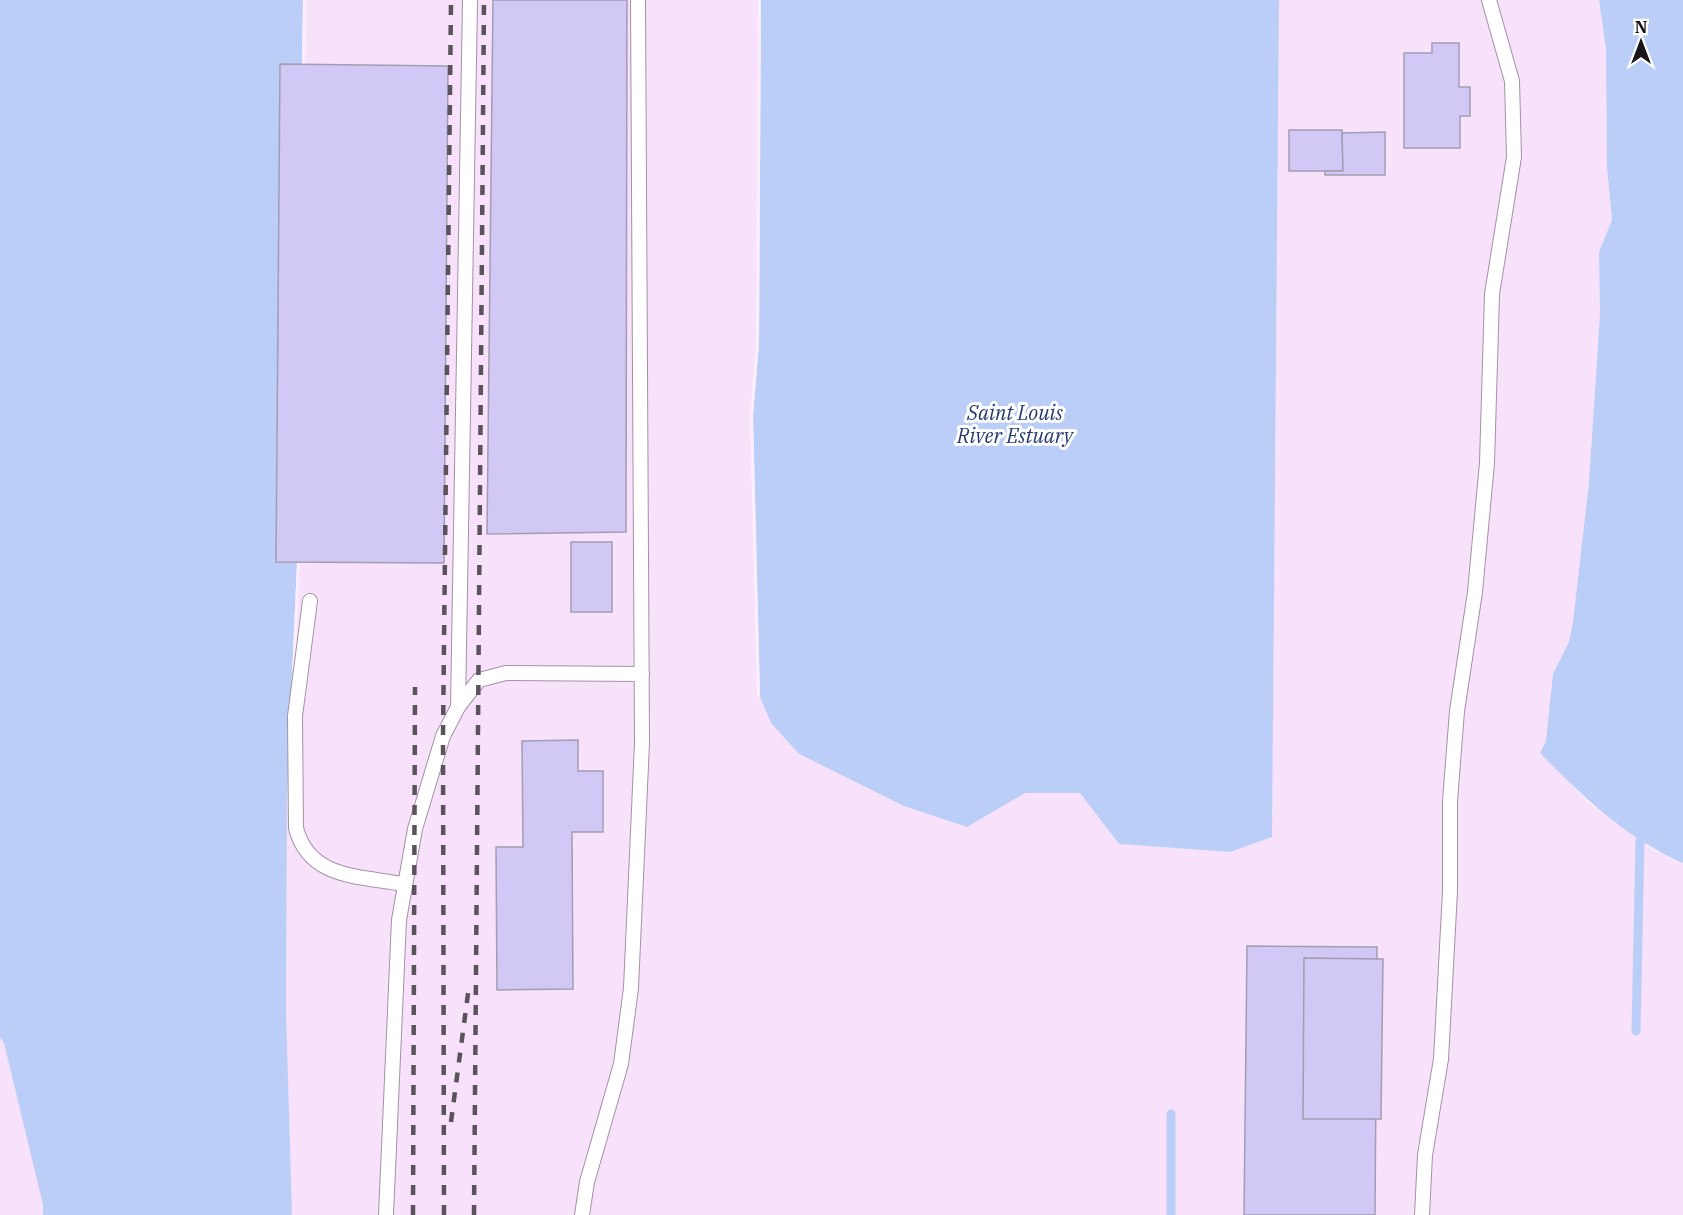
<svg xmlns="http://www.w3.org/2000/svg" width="1683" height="1215" font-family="'IBM Plex Serif',serif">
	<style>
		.built { fill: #f8e1fb }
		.water { fill: #bacef8 }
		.pier { fill: #fceefd }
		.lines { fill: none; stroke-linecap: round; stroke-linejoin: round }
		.stream { stroke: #bacef8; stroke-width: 9 }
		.building { fill: #d1c8f5; stroke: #a19db2; stroke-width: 1.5 }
		.service-casing { stroke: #a292a4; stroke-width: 16 }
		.service { stroke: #fff; stroke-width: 14 }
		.rail { stroke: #5a535b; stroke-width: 4.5; stroke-dasharray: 10 10; stroke-linecap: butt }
		.labels { text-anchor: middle; stroke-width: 6; stroke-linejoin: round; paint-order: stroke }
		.water-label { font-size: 20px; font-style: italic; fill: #253a6d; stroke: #fff }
	</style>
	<rect width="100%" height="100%" fill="#fceefd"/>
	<g class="built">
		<polygon points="303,0 761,0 759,343 753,416 760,697 771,723 799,754 904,806 967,827 1025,793 1080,793 1119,844 1230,852 1272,837 1279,0 1599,0 1606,49 1607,167 1612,220 1599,252 1600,314 1589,482 1573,622 1569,642 1553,674 1546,741 1540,753 1591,805 1654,850 1683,863 1683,1215 292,1215 286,1011 287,795 297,563"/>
		<polygon points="0,1037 4,1043 43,1205 43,1215 0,1215"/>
	</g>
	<g class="water">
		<polygon points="0,0 303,0 302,65 280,65 276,561 297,562 287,795 286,1011 292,1215 43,1215 43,1205 4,1043 0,1037"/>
		<polygon points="761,0 1279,0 1272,837 1230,852 1119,844 1080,793 1025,793 967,827 904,806 799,754 771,723 760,697 753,416 759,343"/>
		<path d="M1599,0H1683V863C1626,838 1583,797 1540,753L1546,741L1553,674L1569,642L1573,622L1589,482L1600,314L1599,252L1612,220L1607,167L1606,49Z"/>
	</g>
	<g class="pier">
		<polygon points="303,0 306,0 300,562 294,696 291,696 297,563 276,562 280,64 302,65"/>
		<polygon points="758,0 761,0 759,343 753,416 760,697 757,697 750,416 756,342"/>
	</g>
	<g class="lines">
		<g class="stream">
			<polyline points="1636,1031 1640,840"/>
			<polyline points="1171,1114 1171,1215"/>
		</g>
	</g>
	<g class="building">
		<polygon points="493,0 627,0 626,532 487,534"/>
		<polygon points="1432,43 1459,43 1459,87 1470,87 1470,116 1460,116 1460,148 1404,148 1404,53 1432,53"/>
		<polygon points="280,64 448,66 444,563 276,562"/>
		<polygon points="1289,130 1342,130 1343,171 1289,171"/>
		<polygon points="1385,132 1385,175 1325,175 1325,171 1343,171 1342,133"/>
		<rect x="571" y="542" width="41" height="70"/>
		<polygon points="578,740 578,771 603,771 603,832 572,832 573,989 497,990 496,847 523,847 522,741"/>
		<polygon points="1247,946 1377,947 1375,1215 1244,1215"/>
		<polygon points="1304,958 1383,959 1381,1119 1303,1119"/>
	</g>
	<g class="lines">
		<g class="service-casing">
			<g id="service">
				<path d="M310,601L295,716L296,828C309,879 360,876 403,884"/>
				<polyline points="458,707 470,0"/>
				<polyline points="386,1215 399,920 415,829 443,736 458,707 479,680 506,673 642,674"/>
				<polyline points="582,1215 587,1182 621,1064 631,988 642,743 638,0"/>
				<polyline points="1422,1215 1425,1155 1441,1059 1450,891 1450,801 1457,711 1475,592 1487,463 1492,294 1514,157 1512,81 1489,0"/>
			</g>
		</g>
		<use href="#service" class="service"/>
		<g class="rail">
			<polyline points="451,1122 469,986"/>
			<polyline points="413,1215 415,687"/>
			<polyline points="444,1215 443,736 451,0"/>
			<polyline points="474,1215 484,0"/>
		</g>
	</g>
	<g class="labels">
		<g class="water-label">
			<text x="1015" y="420">Saint Louis<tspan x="1015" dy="23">River Estuary</tspan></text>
		</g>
	</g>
	<g transform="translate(1641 42)" stroke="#ffffff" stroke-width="4.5" paint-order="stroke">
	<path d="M0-4.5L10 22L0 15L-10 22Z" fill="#1a151b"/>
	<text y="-9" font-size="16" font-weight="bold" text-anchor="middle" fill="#1a151b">N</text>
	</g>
</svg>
